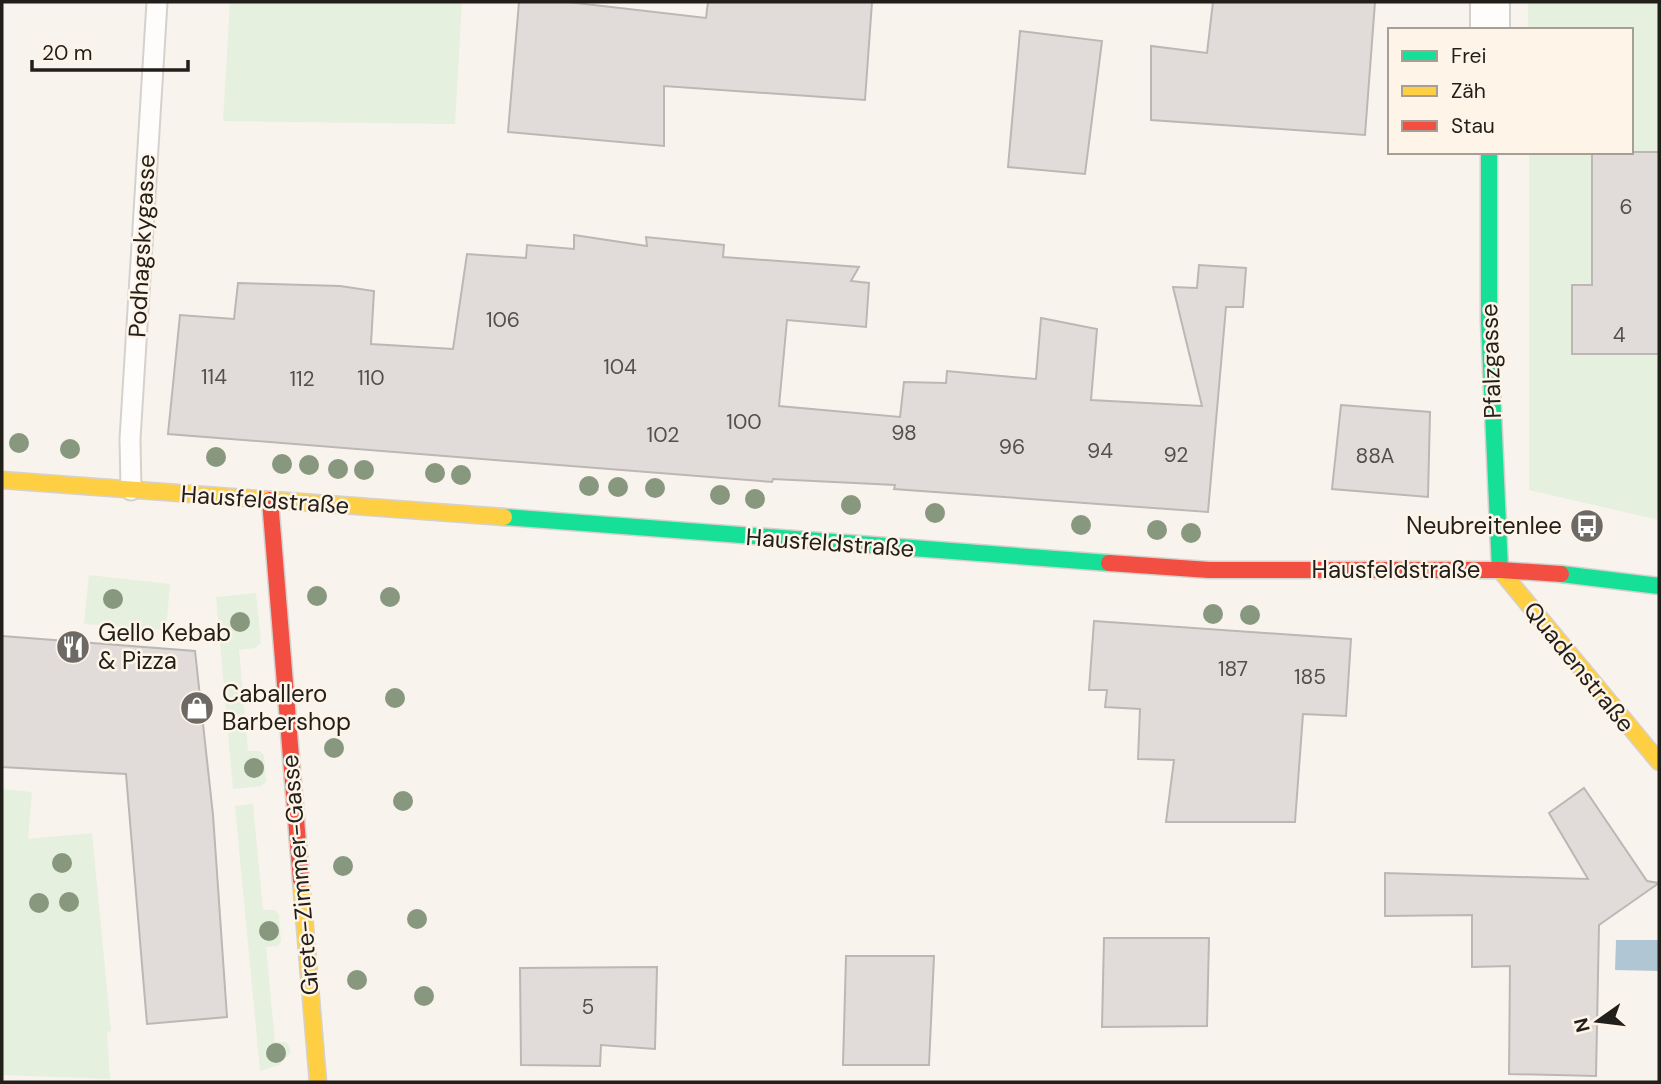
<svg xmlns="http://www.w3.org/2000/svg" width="1661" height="1084" font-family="'DM Sans',sans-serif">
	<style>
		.green { fill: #e6f0de }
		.water { fill: #b1c6d4 }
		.building { fill: #e1dcd9; stroke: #bcb7b4; stroke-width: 2 }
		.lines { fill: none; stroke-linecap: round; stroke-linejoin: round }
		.lane-casing { stroke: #d5d1cc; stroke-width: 23 }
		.street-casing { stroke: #d5d1cc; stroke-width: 42 }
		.fast-casing { stroke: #d5d1cc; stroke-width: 19 }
		.slow-casing { stroke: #d5d1cc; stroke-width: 19 }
		.jam-casing { stroke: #d5d1cc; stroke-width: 19 }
		.lane { stroke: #fefdfc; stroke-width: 19 }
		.street { stroke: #fefdfc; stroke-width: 38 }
		.fast { stroke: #16e098; stroke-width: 16 }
		.slow { stroke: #ffcf43; stroke-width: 16 }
		.jam { stroke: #f24e42; stroke-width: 16 }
		.tree { fill: #88987f }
		.labels { text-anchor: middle; stroke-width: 5; stroke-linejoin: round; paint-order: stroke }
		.number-label { font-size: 21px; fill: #534f4c }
		.street-label { font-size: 24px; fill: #221f1b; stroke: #fef4e8 }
		.poi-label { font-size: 24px; fill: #221f1b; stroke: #fef4e8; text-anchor: start }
	</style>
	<rect width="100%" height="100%" fill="#f9f3ed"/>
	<g class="green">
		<polygon points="230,2 462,2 455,124 223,121"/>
		<polygon points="1528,2 1659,2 1659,520 1529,490 1529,152 1631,152 1631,30 1528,30"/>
		<polygon points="89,575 170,584 166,630 84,624"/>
		<polygon points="256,593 261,643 255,648 239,650 248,751 260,751 264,755 266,782 261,786 233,789 216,597"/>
		<polygon points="2,789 32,792 28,839 92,833 111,1031 107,1032 110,1079 2,1075"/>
		<polygon points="253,804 263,910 275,910 279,915 281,941 278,946 266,947 275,1042 287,1042 291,1052 279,1065 260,1071 235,806"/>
	</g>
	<polygon class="water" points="1616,940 1659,940 1659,971 1615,970"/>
	<g class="building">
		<polygon points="519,2 568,2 706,18 708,2 872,2 865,100 664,86 664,146 508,132"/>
		<polygon points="1213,2 1375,2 1365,135 1151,120 1151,46 1207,53"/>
		<polygon points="1020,31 1102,41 1085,174 1008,167"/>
		<polygon points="1592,152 1659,152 1659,354 1572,354 1572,285 1592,285"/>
		<polygon points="574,235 647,246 646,237 724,245 723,257 859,267 851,281 869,283 866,327 787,320 779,406 900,417 904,382 946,383 947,371 1036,379 1041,318 1097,329 1091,400 1202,406 1173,287 1197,288 1199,265 1246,268 1243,307 1226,307 1208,512 894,489 895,485 773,479 772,482 168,434 180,315 234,319 238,283 340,286 374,291 371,344 453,349 467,254 526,258 527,245 574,249"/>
		<polygon points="1341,405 1430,412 1428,497 1332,489"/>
		<polygon points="1094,621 1351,639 1346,716 1303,714 1295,822 1166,822 1174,760 1138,759 1140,709 1105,707 1107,690 1089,690"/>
		<polygon points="2,636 195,651 213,815 227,1017 147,1024 126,774 2,767"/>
		<polygon points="1584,788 1647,881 1659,883 1599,925 1596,1076 1509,1074 1510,966 1472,967 1472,915 1385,916 1385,873 1588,879 1549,813"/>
		<polygon points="1104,938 1209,938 1207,1026 1102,1027"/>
		<polygon points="846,956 934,956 929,1065 843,1065"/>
		<polygon points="657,967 655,1049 601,1045 600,1066 521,1065 520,968"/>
	</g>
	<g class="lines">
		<g class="lane-casing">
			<polyline id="lane" points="131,490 130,439 157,2"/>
		</g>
		<g class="street-casing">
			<polyline id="street" points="1490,30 1490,2"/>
		</g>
		<g class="fast-casing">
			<g id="fast">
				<polyline points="1489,152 1489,322 1500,570"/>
				<polyline points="504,517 1109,563"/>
				<polyline points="1561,574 1659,586"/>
			</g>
		</g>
		<g class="slow-casing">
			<g id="slow">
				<polyline points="2,480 504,517"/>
				<polyline points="1500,570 1659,762"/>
				<polyline points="301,880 318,1082"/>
			</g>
		</g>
		<g class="jam-casing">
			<g id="jam">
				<polyline points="270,500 301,880"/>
				<polyline points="1109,563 1209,570 1500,570 1561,574"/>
			</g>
		</g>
		<use href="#lane" class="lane"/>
		<use href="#street" class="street"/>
		<use href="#fast" class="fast"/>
		<use href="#slow" class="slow"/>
		<use href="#jam" class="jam"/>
	</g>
	<g class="tree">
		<circle cx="19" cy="443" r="10"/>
		<circle cx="70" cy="449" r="10"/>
		<circle cx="216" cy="457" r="10"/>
		<circle cx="282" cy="464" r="10"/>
		<circle cx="309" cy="465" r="10"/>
		<circle cx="338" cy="469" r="10"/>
		<circle cx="364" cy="470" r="10"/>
		<circle cx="435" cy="473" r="10"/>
		<circle cx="461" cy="475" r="10"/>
		<circle cx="589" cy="486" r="10"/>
		<circle cx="618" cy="487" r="10"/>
		<circle cx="655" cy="488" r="10"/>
		<circle cx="720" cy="495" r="10"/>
		<circle cx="755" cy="499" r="10"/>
		<circle cx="851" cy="505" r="10"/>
		<circle cx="935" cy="513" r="10"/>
		<circle cx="1081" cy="525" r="10"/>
		<circle cx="1157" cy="530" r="10"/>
		<circle cx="1191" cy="533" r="10"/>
		<circle cx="317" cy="596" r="10"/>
		<circle cx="390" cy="597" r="10"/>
		<circle cx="113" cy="599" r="10"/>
		<circle cx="1213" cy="614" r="10"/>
		<circle cx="1250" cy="615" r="10"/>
		<circle cx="240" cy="622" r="10"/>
		<circle cx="395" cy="698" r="10"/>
		<circle cx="334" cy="748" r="10"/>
		<circle cx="254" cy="768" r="10"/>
		<circle cx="403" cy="801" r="10"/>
		<circle cx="62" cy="863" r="10"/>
		<circle cx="343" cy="866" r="10"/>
		<circle cx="69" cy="902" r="10"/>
		<circle cx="39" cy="903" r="10"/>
		<circle cx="417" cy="919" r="10"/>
		<circle cx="269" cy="931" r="10"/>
		<circle cx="357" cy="980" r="10"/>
		<circle cx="424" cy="996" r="10"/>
		<circle cx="276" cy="1053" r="10"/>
	</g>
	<defs>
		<g id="bus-disc" transform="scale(1.75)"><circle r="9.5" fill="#6d6964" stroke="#fef4e8"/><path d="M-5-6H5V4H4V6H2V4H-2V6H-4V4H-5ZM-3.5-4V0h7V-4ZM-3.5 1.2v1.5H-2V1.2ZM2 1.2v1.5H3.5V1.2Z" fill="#fff"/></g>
		<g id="restaurant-disc" transform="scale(1.75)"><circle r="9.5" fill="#6d6964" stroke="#fef4e8"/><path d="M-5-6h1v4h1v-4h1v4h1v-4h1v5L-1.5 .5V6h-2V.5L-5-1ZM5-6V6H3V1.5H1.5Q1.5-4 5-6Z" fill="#fff"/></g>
		<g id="shop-disc" transform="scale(1.75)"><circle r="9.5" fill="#6d6964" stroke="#fef4e8"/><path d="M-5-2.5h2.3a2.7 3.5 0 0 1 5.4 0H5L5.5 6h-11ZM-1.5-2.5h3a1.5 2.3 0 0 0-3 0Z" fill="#fff"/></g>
	</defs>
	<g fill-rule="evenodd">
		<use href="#bus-disc" x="1587" y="526"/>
		<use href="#restaurant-disc" x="73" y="647"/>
		<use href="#shop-disc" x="197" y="708"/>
	</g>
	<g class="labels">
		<g class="number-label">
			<text x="1626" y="214">6</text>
			<text x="503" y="327">106</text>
			<text x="1619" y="342">4</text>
			<text x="620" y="374">104</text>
			<text x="214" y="384">114</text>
			<text x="371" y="385">110</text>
			<text x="302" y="386">112</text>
			<text x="744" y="429">100</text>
			<text x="904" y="440">98</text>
			<text x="663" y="442">102</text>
			<text x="1012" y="454">96</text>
			<text x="1100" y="458">94</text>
			<text x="1176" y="462">92</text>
			<text x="1375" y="463">88A</text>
			<text x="1233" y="676">187</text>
			<text x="1310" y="684">185</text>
			<text x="588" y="1014">5</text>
		</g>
		<g class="street-label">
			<text transform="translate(142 246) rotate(-87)" y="8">Podhagskygasse</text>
			<text transform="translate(1491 361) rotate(-92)" y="8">Pfalzgasse</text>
			<text transform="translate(265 500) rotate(4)" y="8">Hausfeldstraße</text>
			<text transform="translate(830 543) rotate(4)" y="8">Hausfeldstraße</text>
			<text x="1396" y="578">Hausfeldstraße</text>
			<text transform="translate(1579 667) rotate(51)" y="8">Quadenstraße</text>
			<text transform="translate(300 875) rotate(-95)" y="8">Grete-Zimmer-Gasse</text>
		</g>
		<g class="poi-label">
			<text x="1562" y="534" text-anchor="end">Neubreitenlee</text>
			<text x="98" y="641">Gello Kebab<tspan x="98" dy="28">&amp; Pizza</tspan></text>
			<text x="222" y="702">Caballero<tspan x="222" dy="28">Barbershop</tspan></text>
		</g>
	</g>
	<rect width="1661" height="1084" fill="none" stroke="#221f1b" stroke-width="7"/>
	<rect x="1388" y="28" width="245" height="126" fill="#fef4e8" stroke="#a69f96" stroke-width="2"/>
	<rect x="1402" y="51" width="35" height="10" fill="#16e098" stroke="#a69f96" stroke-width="2"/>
	<text x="1451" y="63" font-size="21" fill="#221f1b">Frei</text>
	<rect x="1402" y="86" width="35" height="10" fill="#ffcf43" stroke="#a69f96" stroke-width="2"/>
	<text x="1451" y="98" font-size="21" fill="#221f1b">Zäh</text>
	<rect x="1402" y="121" width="35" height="10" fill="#f24e42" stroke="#a69f96" stroke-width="2"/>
	<text x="1451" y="133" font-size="21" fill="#221f1b">Stau</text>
	<g transform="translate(1598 1021) rotate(256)" stroke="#fef4e8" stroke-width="5" paint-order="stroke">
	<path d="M0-5L12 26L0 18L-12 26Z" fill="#221f1b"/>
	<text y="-10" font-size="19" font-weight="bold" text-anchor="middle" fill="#221f1b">N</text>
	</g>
	<path d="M32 60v10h156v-10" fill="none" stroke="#221f1b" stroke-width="3.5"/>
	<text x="42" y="60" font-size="21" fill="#221f1b" stroke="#fef4e8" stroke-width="5" paint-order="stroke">20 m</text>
</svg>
